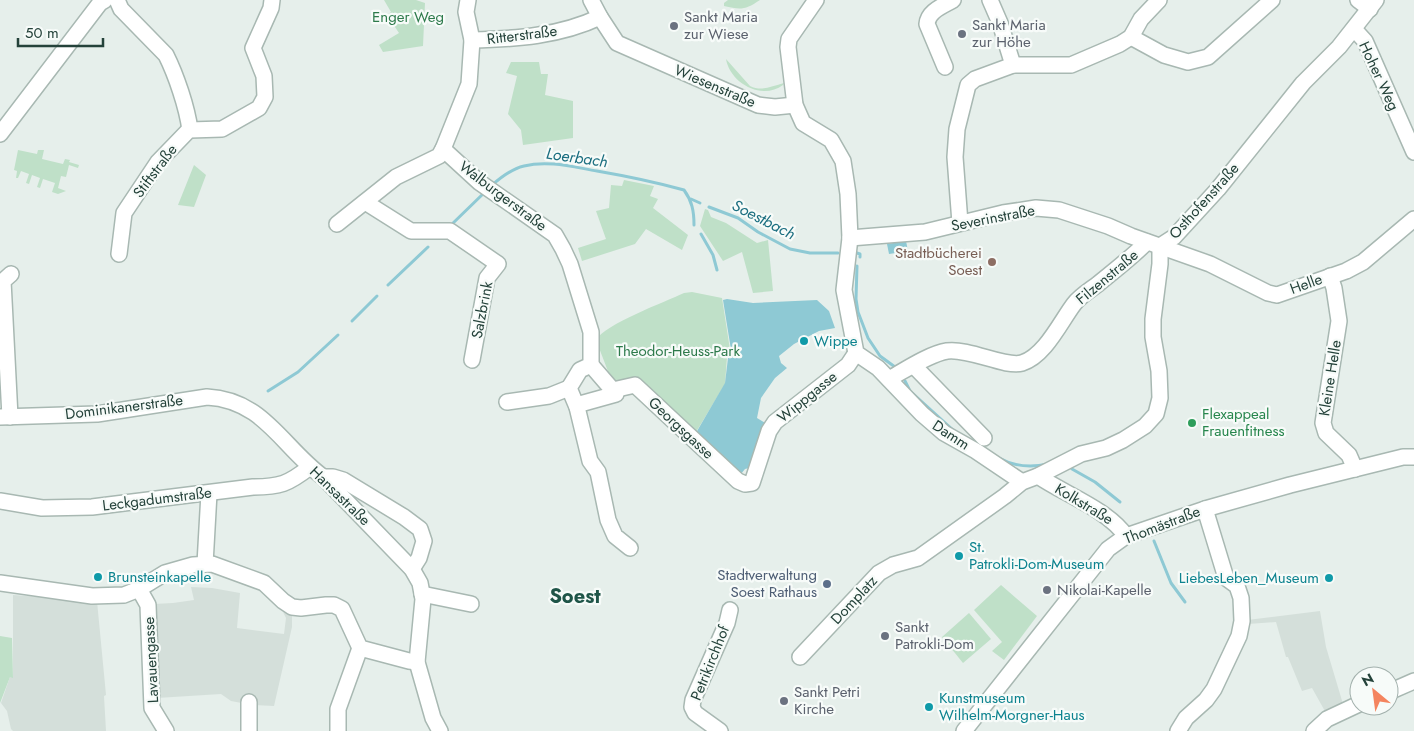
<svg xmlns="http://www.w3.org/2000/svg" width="1414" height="731" font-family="Jost,sans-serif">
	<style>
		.built { fill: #d4dfda }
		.green { fill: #bfe0c8 }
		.water { fill: #8ec9d4 }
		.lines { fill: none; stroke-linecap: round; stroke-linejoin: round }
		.stream { stroke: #8ec9d4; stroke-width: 3 }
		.minor-casing { stroke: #a8b8b2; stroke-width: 18 }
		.minor { stroke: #fff; stroke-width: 15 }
		.worship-dot { fill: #6b7280; stroke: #f7fbf9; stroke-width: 2 }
		.education-dot { fill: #8d6e63; stroke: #f7fbf9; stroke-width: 2 }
		.culture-dot { fill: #0f9aa8; stroke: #f7fbf9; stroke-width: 2 }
		.leisure-dot { fill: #2e9e5b; stroke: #f7fbf9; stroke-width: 2 }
		.service-dot { fill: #5c6f8a; stroke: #f7fbf9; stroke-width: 2 }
		.labels { text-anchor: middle; stroke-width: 4.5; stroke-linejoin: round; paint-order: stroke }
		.park-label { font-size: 15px; fill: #2d7a4b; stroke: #f7fbf9 }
		.worship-label { font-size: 15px; fill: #5b616d; stroke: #f7fbf9; text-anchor: start }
		.street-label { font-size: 15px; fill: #24423a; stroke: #f7fbf9 }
		.education-label { font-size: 15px; fill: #785e54; stroke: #f7fbf9; text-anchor: end }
		.culture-label { font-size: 15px; fill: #0d838f; stroke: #f7fbf9; text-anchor: start }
		.leisure-label { font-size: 15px; fill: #27864d; stroke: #f7fbf9; text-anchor: start }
		.service-label { font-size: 15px; fill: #4e5e75; stroke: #f7fbf9; text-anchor: end }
		.water-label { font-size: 16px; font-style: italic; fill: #1c6f80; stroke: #f7fbf9 }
		.district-label { font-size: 20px; font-weight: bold; fill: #1f5548; stroke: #f7fbf9 }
	</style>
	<rect width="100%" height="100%" fill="#e6efeb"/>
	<g class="built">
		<polygon points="191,587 212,588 240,593 237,628 284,634 286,618 283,612 292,616 292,627 274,706 252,705 231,701 221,694 157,698 154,604 173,603 194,600"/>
		<polygon points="13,595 97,601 106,695 104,696 106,731 13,731 11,729 7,711 1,703 10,677 13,677"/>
		<polygon points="1320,611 1326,647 1343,704 1326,713 1312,688 1302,691 1288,657 1286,657 1276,622 1248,624 1247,620"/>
	</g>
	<g class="green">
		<polygon points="384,0 416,0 425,3 423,46 383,52 379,45 399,33 387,15 391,12"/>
		<path d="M728,0H760C745,10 741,10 724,6V3Z"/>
		<path d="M726,59L750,86C762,92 772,86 784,83L783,85C762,101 730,83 726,59Z"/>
		<polygon points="511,62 539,62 541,74 548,74 545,95 573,101 573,138 523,145 521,130 508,114 517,76 506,73"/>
		<polygon points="18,150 37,154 38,150 44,150 42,159 63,164 65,159 70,160 69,162 79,165 78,168 69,165 66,177 61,176 58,188 66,191 58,194 52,192 55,183 43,179 40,188 37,187 40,178 32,175 29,184 26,183 29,174 21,171 18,178 16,178 17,171 14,170"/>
		<polygon points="194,165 206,175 194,207 178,205"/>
		<polygon points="624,180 654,186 650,196 658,199 653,208 688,235 682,250 646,229 635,244 582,261 578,248 606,239 596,211 609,208 611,185 622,186"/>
		<polygon points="705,209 708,210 711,217 726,223 757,243 768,240 773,291 753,293 742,252 723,261 700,226"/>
		<path d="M692,292L722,298L731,356L727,357L725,384L693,437L634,378L614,387L596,340C605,324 665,302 684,293Z"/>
		<polygon points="1001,585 1037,616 1004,660 992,651 1002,642 974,610"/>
		<polygon points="969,613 991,639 963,663 942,637"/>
		<polygon points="0,636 12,638 13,678 10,677 0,703"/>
	</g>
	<g class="water">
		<polygon points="906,241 908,251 889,254 887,244"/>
		<polygon points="727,299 753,303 817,300 829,311 835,328 819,331 794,344 779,356 781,363 787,368 775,378 761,398 757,418 767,424 749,468 745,469 740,475 693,438 725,383 728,358 732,356 723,300"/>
	</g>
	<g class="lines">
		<g class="stream">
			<path d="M491,186C501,177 511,169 524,166C548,160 573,167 597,171C626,176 655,182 684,190C692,201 694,211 694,225"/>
			<polyline points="691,199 700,203"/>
			<polyline points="709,207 738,218 758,232 790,249 810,253 838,253"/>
			<polyline points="450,226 485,192"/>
			<polyline points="701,234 713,255 717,270"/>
			<polyline points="857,253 860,254 860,257"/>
			<polyline points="857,266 856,299 858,312 868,338 880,356 895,367"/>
			<polyline points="388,285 428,247"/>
			<polyline points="352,321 377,296"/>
			<polyline points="905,381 910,391 953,430"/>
			<polyline points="268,391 298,372 338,335"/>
			<path d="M999,458C1015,467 1030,468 1048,464"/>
			<polyline points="1072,469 1095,482 1120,502"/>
			<polyline points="1154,541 1171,583 1185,602"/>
		</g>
		<g class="minor-casing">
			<g id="minor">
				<path d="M117,0L121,9L166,55C176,75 187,107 190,130"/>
				<polyline points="468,0 466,12 472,40 469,84 443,149 479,182 555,235 563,249 570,264 591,332 591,365 580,370 569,388 577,407 590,461 598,472 608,520 615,536 630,548"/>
				<polyline points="591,0 600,17 617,43 758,105 775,107 795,105"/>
				<polyline points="816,0 789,39 788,47 795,105 803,123 831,140 843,161 848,194 850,238 844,290 856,353 878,368 922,414 944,433 976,451 1022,482"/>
				<polyline points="990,0 1000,23 1013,65"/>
				<polyline points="1358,0 1370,9"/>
				<polyline points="1354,29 1365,41 1414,152"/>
				<polyline points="1131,37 1164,55 1188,62 1208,57 1272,0"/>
				<path d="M472,40C516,39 560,36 600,17"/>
				<path d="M945,67L927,24C928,11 943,6 953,0"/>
				<polyline points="0,134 100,3 105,0"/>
				<polyline points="365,202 411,231 450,231 498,264 487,278 472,360"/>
				<polyline points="960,223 955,157 957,129 968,85 975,79 1013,65 1071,65 1120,44 1131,37 1141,19 1159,0"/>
				<polyline points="337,224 396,177 439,156 443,149"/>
				<polyline points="850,238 925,232 1003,213 1036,208 1059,210 1108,226 1131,236 1210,264 1268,293 1277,295 1346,271 1363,262 1414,219"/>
				<polyline points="1160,246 1174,237 1218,189 1303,83 1339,47 1376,0"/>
				<polyline points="119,254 124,213 158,162 187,132 190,130 222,129 259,108 265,97 264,76 253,48 271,8 272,0"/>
				<polyline points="1330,276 1334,288 1339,321 1323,423 1326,433 1349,455 1355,469"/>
				<polyline points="914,366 984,438"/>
				<path d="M889,379C905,370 929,354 947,351C970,348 1005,368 1022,363C1045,356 1061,321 1074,304C1080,296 1090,290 1098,284C1115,270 1132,257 1147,242"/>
				<polyline points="613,390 635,385 738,481 745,484 752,483 769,431 775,422 848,365 856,353"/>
				<polyline points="507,402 549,396 569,388"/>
				<polyline points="577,407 580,404 616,394 591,365"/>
				<path d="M0,417L97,414L207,397C264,400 282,447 323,477L412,569L420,583L423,599L417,662L433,718L440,731"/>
				<polyline points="10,417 3,281 11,274"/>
				<path d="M1038,476C1066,495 1107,509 1126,536"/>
				<polyline points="323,477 333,477 343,480 404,517 420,529 424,541 419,558 412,569"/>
				<path d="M0,501L42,508L92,507L253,487C280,487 288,484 310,467"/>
				<polyline points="205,564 209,493"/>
				<polyline points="0,583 92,596 124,595 139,589 165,573 193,565 212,564 264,583 283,601 292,607 301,608 326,605 334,605 342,609 360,648 409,661 417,662"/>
				<polyline points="139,589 148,605 152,708 166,731"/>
				<polyline points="422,594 471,604"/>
				<polyline points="800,657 879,573 893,565 918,558 1005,496 1022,482 1038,476 1081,454 1106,448 1123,440 1145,426 1156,414 1160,398 1159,371 1153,337 1153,319 1160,264 1160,246"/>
				<polyline points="1389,692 1414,681"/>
				<polyline points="249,702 249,731"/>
				<polyline points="338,731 338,709 360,648"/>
				<polyline points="720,731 695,713 692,707 693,700 727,623 730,610"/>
				<polyline points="964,731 1108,549 1126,536 1205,509 1290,485 1403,457 1414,457"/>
				<polyline points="1178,731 1186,718 1206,700 1214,689 1239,636 1242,621 1241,598 1237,586 1226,578 1205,509"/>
				<polyline points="1314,731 1327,719 1359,704"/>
			</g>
		</g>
		<use href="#minor" class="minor"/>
	</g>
	<g class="worship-dot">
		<circle cx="674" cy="26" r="5"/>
		<circle cx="962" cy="34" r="5"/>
		<circle cx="1047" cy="590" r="5"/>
		<circle cx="885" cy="636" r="5"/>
		<circle cx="784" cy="701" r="5"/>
	</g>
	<circle class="education-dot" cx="992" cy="262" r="5"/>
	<g class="culture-dot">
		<circle cx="804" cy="341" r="5"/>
		<circle cx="959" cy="556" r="5"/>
		<circle cx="98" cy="577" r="5"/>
		<circle cx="1329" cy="578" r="5"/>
		<circle cx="929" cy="707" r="5"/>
	</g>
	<circle class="leisure-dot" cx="1192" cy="423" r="5"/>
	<circle class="service-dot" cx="827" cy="584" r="5"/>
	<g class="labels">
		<g class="park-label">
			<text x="408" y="22">Enger Weg</text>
			<text x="678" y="356">Theodor-Heuss-Park</text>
		</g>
		<g class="worship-label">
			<text x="684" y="22">Sankt Maria<tspan x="684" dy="17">zur Wiese</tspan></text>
			<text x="972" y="30">Sankt Maria<tspan x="972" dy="17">zur Höhe</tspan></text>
			<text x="1057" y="595">Nikolai-Kapelle</text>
			<text x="895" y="632">Sankt<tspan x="895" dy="17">Patrokli-Dom</tspan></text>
			<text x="794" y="697">Sankt Petri<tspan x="794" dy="17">Kirche</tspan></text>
		</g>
		<g class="street-label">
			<text transform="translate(522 35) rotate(-7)" y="5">Ritterstraße</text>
			<text transform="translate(1379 76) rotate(65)" y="5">Hoher Weg</text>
			<text transform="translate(715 86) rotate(23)" y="5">Wiesenstraße</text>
			<text transform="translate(155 171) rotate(-53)" y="5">Stiftstraße</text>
			<text transform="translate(503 196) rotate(37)" y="5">Walburgerstraße</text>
			<text transform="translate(1204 201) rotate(-48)" y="5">Osthofenstraße</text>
			<text transform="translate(993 218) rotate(-11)" y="5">Severinstraße</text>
			<text transform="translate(1107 277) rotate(-40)" y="5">Filzenstraße</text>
			<text transform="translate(1306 284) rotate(-20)" y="5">Helle</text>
			<text transform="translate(482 310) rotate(-79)" y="5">Salzbrink</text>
			<text transform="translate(1330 378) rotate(-81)" y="5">Kleine Helle</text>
			<text transform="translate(807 397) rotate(-39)" y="5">Wippgasse</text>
			<text transform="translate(124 407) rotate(-7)" y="5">Dominikanerstraße</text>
			<text transform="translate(681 428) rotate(43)" y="5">Georgsgasse</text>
			<text transform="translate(951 435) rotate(33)" y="5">Damm</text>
			<text transform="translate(340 496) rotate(44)" y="5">Hansastraße</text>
			<text transform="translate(157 499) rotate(-7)" y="5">Leckgadumstraße</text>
			<text transform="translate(1084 504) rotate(31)" y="5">Kolkstraße</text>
			<text transform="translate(1162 525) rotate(-21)" y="5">Thomästraße</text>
			<text transform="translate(854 600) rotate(-47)" y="5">Domplatz</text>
			<text transform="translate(151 660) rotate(-93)" y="5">Lavauengasse</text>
			<text transform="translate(710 663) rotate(-68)" y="5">Petrikirchhof</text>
		</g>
		<g class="education-label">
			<text x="982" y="258">Stadtbücherei<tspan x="982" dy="17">Soest</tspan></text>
		</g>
		<g class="culture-label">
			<text x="814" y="346">Wippe</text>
			<text x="969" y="552">St.<tspan x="969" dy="17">Patrokli-Dom-Museum</tspan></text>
			<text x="108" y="582">Brunsteinkapelle</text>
			<text x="1319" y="583" text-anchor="end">LiebesLeben_Museum</text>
			<text x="939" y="703">Kunstmuseum<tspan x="939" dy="17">Wilhelm-Morgner-Haus</tspan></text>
		</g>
		<g class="leisure-label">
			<text x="1202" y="419">Flexappeal<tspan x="1202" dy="17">Frauenfitness</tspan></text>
		</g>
		<g class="service-label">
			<text x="817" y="580">Stadtverwaltung<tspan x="817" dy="17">Soest Rathaus</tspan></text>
		</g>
		<g class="water-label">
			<text transform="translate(577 157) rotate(8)" y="6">Loerbach</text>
			<text transform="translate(764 219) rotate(27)" y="6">Soestbach</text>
		</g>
		<g class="district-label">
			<text x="575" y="603">Soest</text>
		</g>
	</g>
	<g transform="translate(1374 691) rotate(331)"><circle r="24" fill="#f7fbf9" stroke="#a3b1ad"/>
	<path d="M0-4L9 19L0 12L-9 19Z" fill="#f4845f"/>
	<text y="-8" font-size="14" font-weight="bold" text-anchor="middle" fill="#24423a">N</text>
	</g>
	<path d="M18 38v8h85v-8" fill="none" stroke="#24423a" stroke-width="2.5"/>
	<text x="25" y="38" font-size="15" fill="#24423a" stroke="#f7fbf9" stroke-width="4" paint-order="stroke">50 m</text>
</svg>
